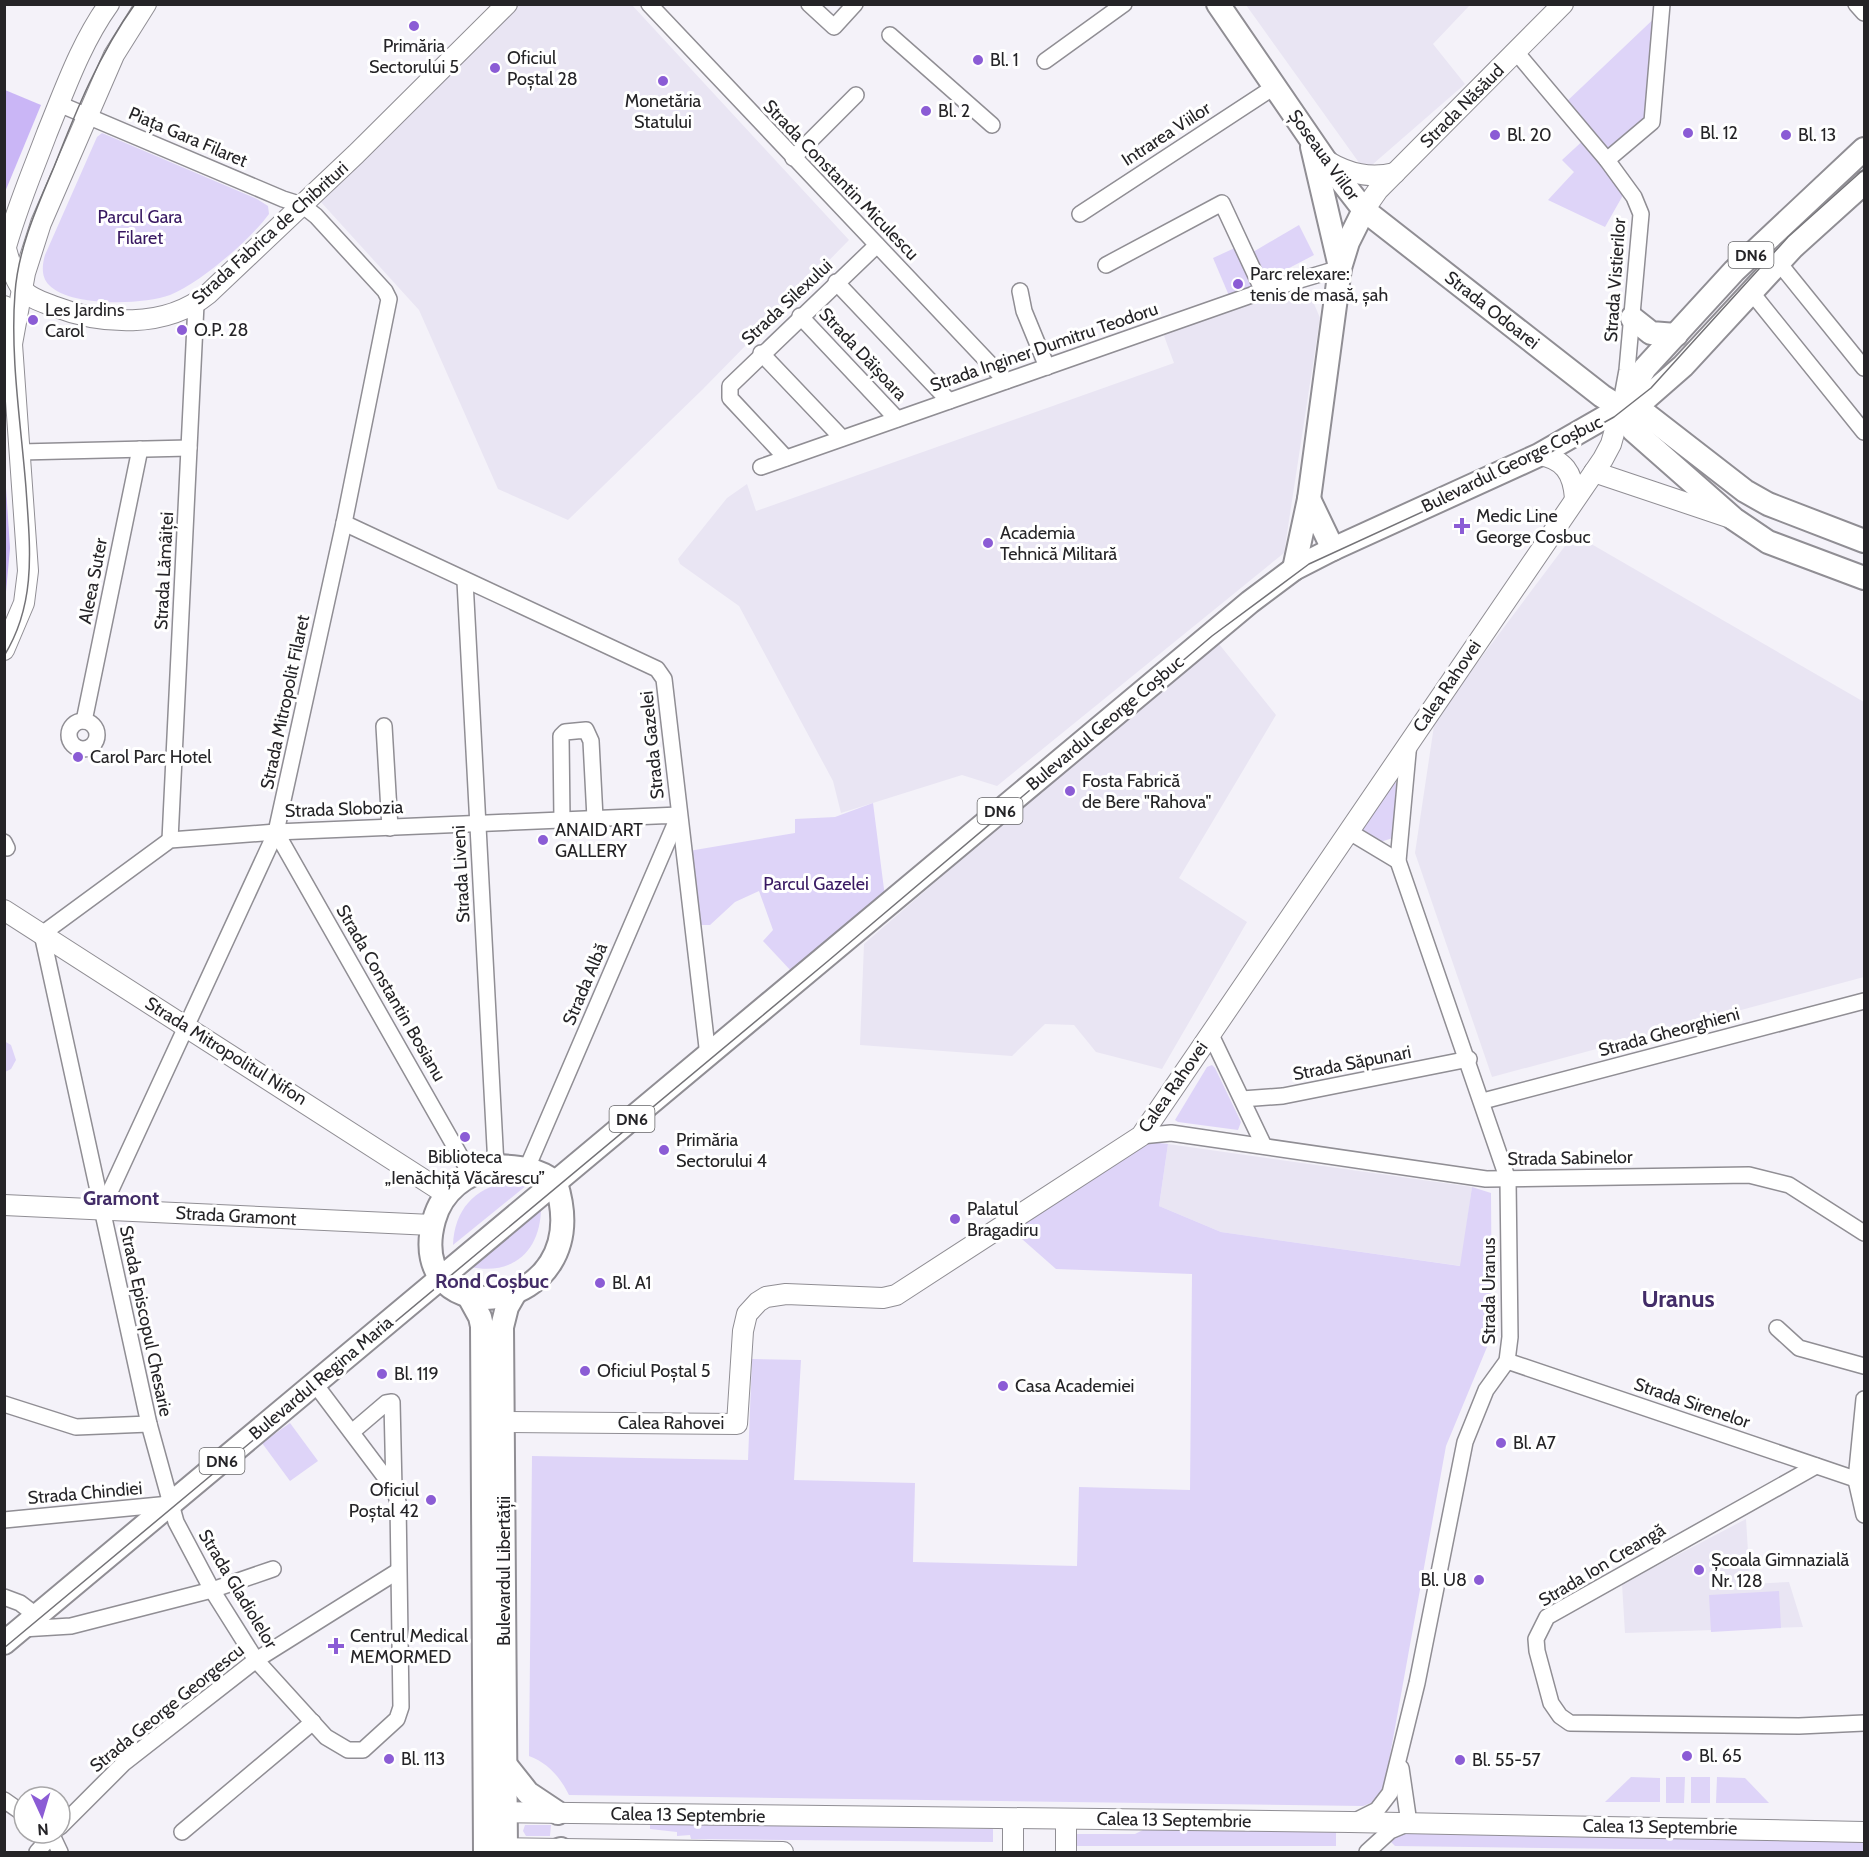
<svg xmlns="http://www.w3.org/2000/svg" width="1869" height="1857" font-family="Cabin,sans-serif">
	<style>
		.built { fill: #e9e5f3 }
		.green { fill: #ded4f8 }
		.forest { fill: #cab6f6 }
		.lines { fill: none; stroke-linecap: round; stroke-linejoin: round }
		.street-casing { stroke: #908e94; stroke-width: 18 }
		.secondary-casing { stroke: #908e94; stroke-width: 22 }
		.primary-casing { stroke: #908e94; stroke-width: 26 }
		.street { stroke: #fff; stroke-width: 15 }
		.secondary { stroke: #fff; stroke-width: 20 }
		.primary { stroke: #fff; stroke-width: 22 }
		.tram { stroke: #747377; stroke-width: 1.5 }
		.poi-dot { fill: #8b5cd5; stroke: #fff; stroke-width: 2 }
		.labels { text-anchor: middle; stroke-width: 6; stroke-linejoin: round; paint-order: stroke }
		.shield { fill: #fff; stroke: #666668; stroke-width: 1.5 }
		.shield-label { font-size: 16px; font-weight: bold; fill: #252427 }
		.poi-label { font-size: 18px; fill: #252427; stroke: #fff; text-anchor: start }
		.street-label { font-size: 18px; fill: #252427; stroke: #fff }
		.park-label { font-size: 18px; fill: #381862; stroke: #fff }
		.neighbourhood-label { font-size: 20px; font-weight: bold; fill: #432d68; stroke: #fff }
		.district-label { font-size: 24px; font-weight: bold; fill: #432d68; stroke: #fff }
	</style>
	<rect width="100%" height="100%" fill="#f4f2f9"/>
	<g class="built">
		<polygon points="516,5 632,5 849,240 703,389 568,520 498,489 419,310 320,201"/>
		<polygon points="1246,5 1470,5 1433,44 1465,84 1365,171"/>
		<polygon points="1288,290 1301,291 1312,299 1320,318 1284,553 997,786 962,775 841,813 833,781 739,606 680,564 678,559 727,498 747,484 756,511 1174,363 1163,333"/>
		<polygon points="1574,534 1864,702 1864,977 1492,1077 1415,853 1435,719"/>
		<polygon points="1215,639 1276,715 1179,878 1247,922 1162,1069 1096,1052 1074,1025 1045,1024 1012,1056 860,1045 864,944"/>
		<polygon points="1168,1144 1472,1187 1461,1266 1221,1232 1159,1206"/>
		<polygon points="1746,1519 1750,1584 1789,1582 1803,1627 1625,1633 1622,1584"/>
	</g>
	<g class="green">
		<polygon points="1662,11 1652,122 1607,160 1627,188 1605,227 1548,200 1574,172 1562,160 1588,136 1563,105"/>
		<path d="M102,133L257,199L268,206L269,214C250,240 200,283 170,295C143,305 70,307 49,285C41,277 42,265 45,255L97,137Z"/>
		<polygon points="1299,225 1314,255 1266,280 1253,252"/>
		<polygon points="1239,246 1256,286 1230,298 1213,258"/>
		<polygon points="1388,780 1401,785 1393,838 1380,842 1363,832 1361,826"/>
		<polygon points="873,803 885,897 793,973 763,941 773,930 759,891 735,902 710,925 691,925 683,852 795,833 795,819 835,817"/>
		<polygon points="4,1041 11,1045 16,1060 11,1069 5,1072"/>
		<polygon points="1212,1065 1215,1068 1241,1122 1238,1130 1178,1122 1175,1120 1207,1067"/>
		<path d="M1144,1141L1168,1144L1159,1206L1221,1232L1460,1266L1472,1187L1491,1193L1492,1335L1446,1446L1383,1794L1376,1801L1363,1806L569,1795C560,1777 548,1763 529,1756L532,1456L748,1460L752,1359L801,1360L794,1480L915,1483L913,1562L1077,1566L1079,1487L1190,1490L1192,1274L1056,1269L1013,1231Z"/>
		<path d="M509,1182L527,1185L453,1245C454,1211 474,1187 509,1182Z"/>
		<path d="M541,1207C541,1250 514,1276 470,1267Z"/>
		<polygon points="290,1423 318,1461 290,1481 262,1443"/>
		<polygon points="1779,1591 1781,1628 1711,1632 1709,1595"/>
		<polygon points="1631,1777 1660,1778 1660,1802 1605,1802"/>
		<polygon points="1666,1777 1685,1777 1684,1803 1666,1803"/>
		<rect x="1691" y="1777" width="19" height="26"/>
		<polygon points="1717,1777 1745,1778 1769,1803 1716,1803"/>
		<polygon points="650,1824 993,1829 993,1842 691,1839 690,1835 677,1836 677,1832 650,1829"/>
		<polygon points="525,1825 551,1825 550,1836 526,1836 523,1831"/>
		<polygon points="1143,1830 1336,1832 1336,1846 1072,1846 1072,1834 1135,1834"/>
		<polygon points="1396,1833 1864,1841 1864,1852 1395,1846 1390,1841"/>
	</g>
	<g class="forest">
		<polygon points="5,90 41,105 5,192"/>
		<polygon points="5,473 10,548 5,603 4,603"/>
	</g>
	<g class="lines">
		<g class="street-casing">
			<g id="street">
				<polyline points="649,4 1006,381"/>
				<polyline points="809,4 834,27 855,4"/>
				<polyline points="1856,4 1864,13"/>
				<polyline points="890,35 992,125"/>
				<polyline points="1516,52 1607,160 1634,197 1641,214 1627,370 1622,397"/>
				<polyline points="1045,61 1124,4"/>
				<polyline points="59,104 283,199 302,205 316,216 385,291 389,299 344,523 276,832 102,1209"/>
				<polyline points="793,158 856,95"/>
				<polyline points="1607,160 1652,122 1662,4"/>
				<polyline points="1080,214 1274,87"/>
				<polyline points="1779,263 1864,368"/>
				<polyline points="1106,265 1222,203 1263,291"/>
				<polyline points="836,282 949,401"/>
				<polyline points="1020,291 1024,311 1047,367"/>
				<polyline points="1752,293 1864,432"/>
				<polyline points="800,316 897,419"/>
				<polyline points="761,353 842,438"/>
				<polyline points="20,452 189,448"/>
				<polyline points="786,458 730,398 730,386 877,245"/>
				<polyline points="761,467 1263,291 1340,268"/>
				<polyline points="344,523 657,669 664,679 708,1056"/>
				<polyline points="465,581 496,1166"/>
				<polyline points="84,721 140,449"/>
				<circle cx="83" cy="735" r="14"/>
				<polyline points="384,726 390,828"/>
				<polyline points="562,820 561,736 565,732 586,730 591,741 595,818"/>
				<polyline points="1348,831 1398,861"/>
				<polyline points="276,832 471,1175"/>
				<polyline points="170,840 196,304"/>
				<polyline points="4,842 7,848"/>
				<polyline points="1210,1033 1264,1146"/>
				<polyline points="1242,1099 1283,1096 1469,1059"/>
				<polyline points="1483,1101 1864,1001"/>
				<polyline points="1141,1136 1171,1133 1486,1179 1749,1175 1789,1185 1864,1233"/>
				<polyline points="1777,1328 1799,1348 1864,1366"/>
				<polyline points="1507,1361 1864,1482"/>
				<polyline points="315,1384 394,1489 398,1502 401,1707 397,1719 363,1750 348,1750 326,1737 256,1660 212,1590 176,1522 149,1424 42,934 170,840 276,832 679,815 527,1168"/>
				<polyline points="1864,1399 1856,1480 1864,1515"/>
				<polyline points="4,1404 76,1427 149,1424"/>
				<polyline points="352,1432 386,1403 392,1402 394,1489"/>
				<polyline points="1816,1466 1547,1617 1536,1639 1537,1651 1551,1703 1560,1716 1570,1723 1799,1726 1864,1723"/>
				<polyline points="4,1520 170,1504"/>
				<polyline points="4,1597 20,1603 37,1616"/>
				<polyline points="22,1629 71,1626 212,1590 273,1569"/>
				<polyline points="4,1800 24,1814"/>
				<polyline points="1357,1820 1377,1810 1390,1793 1417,1683 1465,1442 1486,1390 1507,1361 1510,1337 1508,1180 1398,861 1409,742"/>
				<polyline points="60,1827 124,1763 256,1660 398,1571"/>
				<polyline points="182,1832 313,1722"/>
				<polyline points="51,1833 60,1852"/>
				<polyline points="37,1852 54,1833"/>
				<polyline points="1367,1852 1390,1831 1409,1823 1401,1768"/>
			</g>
		</g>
		<g class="secondary-casing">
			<g id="secondary">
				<path d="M1327,161C1349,174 1370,179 1395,173"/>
				<polyline points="1364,210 1378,190 1563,4"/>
				<path d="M6,249C10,262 14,281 24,291C32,299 43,302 53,306C102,325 165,329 208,294L356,154L507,4"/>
				<path d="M4,254C15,212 32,173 47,133C65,89 81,43 109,4"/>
				<polyline points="4,306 12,344 28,571 24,603 4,650"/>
				<polyline points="12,344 25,273 41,223 114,55 146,4"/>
				<path d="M1539,455C1564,459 1573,473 1575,498"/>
				<polyline points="1594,472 1731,518"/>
				<polyline points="4,910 446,1194"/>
				<polyline points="4,1205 432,1225"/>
				<polyline points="503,1422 737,1424 743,1331 747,1314 758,1302 766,1297 786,1294 883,1298 896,1295 1141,1136 1603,459 1611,444 1621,408"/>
				<polyline points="490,1812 1350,1822 1864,1832"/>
				<polyline points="1066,1819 1066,1852"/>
				<polyline points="491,1848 783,1852"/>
				<polyline points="1013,1852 1013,1819"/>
			</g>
		</g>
		<g class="primary-casing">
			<g id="primary">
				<polyline points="1218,4 1325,160 1364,210 1602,396 1621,408 1647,415 1745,491 1768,504 1864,541"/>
				<polyline points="1312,147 1340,267"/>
				<polyline points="1632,318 1651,333 1676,335"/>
				<polyline points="1621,408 1645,368 1734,271 1864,149"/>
				<polyline points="1621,408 1633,430 1734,519 1768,542 1864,578"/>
				<polyline points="1309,499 1333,549"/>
				<polyline points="1294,569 1309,499 1340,268 1348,242 1364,210"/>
				<path d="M496,1166C518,1167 538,1168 556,1183C599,1319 402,1338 434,1220C442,1190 467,1173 496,1166Z"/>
				<polyline points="469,1297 480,1317 482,1326 485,1852"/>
				<polyline points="4,1643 1250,602 1294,569 1333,549 1539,455 1621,408 1643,401 1683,366 1793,247 1864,183"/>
				<polyline points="505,1764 528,1793 558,1813"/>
				<polyline points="506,1852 502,1327 507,1307 515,1293"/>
				<polyline points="553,1852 561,1849"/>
			</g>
		</g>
		<use href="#street" class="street"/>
		<use href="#secondary" class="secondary"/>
		<use href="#primary" class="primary"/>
		<g class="tram">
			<path d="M4,656C37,603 30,547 26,488C21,424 10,357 15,293C18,249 37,207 54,167C76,111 99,54 135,4"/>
			<polyline points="4,1648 828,961 1212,636 1309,564 1544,456 1614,417 1651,388 1788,237 1864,169"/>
		</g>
	</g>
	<g class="poi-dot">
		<circle cx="414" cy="26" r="6"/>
		<circle cx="978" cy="60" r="6"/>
		<circle cx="495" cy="68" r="6"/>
		<circle cx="663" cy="81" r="6"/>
		<circle cx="926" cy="111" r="6"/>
		<circle cx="1688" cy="133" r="6"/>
		<circle cx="1495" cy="135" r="6"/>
		<circle cx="1786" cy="135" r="6"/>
		<circle cx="1238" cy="284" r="6"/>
		<circle cx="33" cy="320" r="6"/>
		<circle cx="182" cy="330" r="6"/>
		<path d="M1459 517h6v6h6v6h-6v6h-6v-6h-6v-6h6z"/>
		<circle cx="988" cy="543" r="6"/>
		<circle cx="78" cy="757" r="6"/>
		<circle cx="1070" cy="791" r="6"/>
		<circle cx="543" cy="840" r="6"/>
		<circle cx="465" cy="1137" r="6"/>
		<circle cx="664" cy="1150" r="6"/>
		<circle cx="955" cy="1219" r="6"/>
		<circle cx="600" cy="1283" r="6"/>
		<circle cx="585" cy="1371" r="6"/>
		<circle cx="382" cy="1374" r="6"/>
		<circle cx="1003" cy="1386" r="6"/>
		<circle cx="1501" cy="1443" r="6"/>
		<circle cx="431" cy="1500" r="6"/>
		<circle cx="1699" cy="1570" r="6"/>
		<circle cx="1479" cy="1580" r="6"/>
		<path d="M333 1637h6v6h6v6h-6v6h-6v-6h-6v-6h6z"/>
		<circle cx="1687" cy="1756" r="6"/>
		<circle cx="389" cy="1759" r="6"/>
		<circle cx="1460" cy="1760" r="6"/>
	</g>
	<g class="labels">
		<g class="shield">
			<rect x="1728.5" y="242" width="45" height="26" rx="4.5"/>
			<rect x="977.5" y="798" width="45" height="26" rx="4.5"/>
			<rect x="609.5" y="1106" width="45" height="26" rx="4.5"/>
			<rect x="199.5" y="1448" width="45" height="26" rx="4.5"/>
		</g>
		<g class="shield-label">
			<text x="1751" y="261">DN6</text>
			<text x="1000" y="817">DN6</text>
			<text x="632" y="1125">DN6</text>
			<text x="222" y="1467">DN6</text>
		</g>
		<g class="poi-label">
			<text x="414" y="52" text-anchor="middle">Primăria<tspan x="414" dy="21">Sectorului 5</tspan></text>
			<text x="507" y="64">Oficiul<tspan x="507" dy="21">Poștal 28</tspan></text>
			<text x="990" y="66">Bl. 1</text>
			<text x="663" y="107" text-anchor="middle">Monetăria<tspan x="663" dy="21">Statului</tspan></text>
			<text x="938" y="117">Bl. 2</text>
			<text x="1700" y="139">Bl. 12</text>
			<text x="1507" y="141">Bl. 20</text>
			<text x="1798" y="141">Bl. 13</text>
			<text x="1250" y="280">Parc relexare:<tspan x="1250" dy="21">tenis de masă, șah</tspan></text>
			<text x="45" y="316">Les Jardins<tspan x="45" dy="21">Carol</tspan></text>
			<text x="194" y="336">O.P. 28</text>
			<text x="1476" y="522">Medic Line<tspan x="1476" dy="21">George Cosbuc</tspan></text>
			<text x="1000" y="539">Academia<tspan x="1000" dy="21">Tehnică Militară</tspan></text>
			<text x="90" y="763">Carol Parc Hotel</text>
			<text x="1082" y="787">Fosta Fabrică<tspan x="1082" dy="21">de Bere "Rahova"</tspan></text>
			<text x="555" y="836">ANAID ART<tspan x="555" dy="21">GALLERY</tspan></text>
			<text x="676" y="1146">Primăria<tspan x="676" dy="21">Sectorului 4</tspan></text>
			<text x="465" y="1163" text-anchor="middle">Biblioteca<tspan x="465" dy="21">„Ienăchiță Văcărescu”</tspan></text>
			<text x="967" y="1215">Palatul<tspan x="967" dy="21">Bragadiru</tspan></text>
			<text x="612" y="1289">Bl. A1</text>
			<text x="597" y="1377">Oficiul Poștal 5</text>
			<text x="394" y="1380">Bl. 119</text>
			<text x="1015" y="1392">Casa Academiei</text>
			<text x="1513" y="1449">Bl. A7</text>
			<text x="419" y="1496" text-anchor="end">Oficiul<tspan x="419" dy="21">Poștal 42</tspan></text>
			<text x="1711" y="1566">Școala Gimnazială<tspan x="1711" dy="21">Nr. 128</tspan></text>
			<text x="1467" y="1586" text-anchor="end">Bl. U8</text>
			<text x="350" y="1642">Centrul Medical<tspan x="350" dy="21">MEMORMED</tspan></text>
			<text x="1699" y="1762">Bl. 65</text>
			<text x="401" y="1765">Bl. 113</text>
			<text x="1472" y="1766">Bl. 55-57</text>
		</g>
		<g class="street-label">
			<text transform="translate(1462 106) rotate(-45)" y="6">Strada Năsăud</text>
			<text transform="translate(1166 134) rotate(-33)" y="6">Intrarea Viilor</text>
			<text transform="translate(188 137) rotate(23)" y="6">Piața Gara Filaret</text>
			<text transform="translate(1324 155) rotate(54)" y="6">Șoseaua Viilor</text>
			<text transform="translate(841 180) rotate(46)" y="6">Strada Constantin Miculescu</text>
			<text transform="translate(270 233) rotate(-42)" y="6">Strada Fabrica de Chibrituri</text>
			<text transform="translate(1615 280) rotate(-86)" y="6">Strada Vistierilor</text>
			<text transform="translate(787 302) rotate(-43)" y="6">Strada Silexului</text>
			<text transform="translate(1492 310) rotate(38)" y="6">Strada Odoarei</text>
			<text transform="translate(1044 347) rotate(-19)" y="6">Strada Inginer Dumitru Teodoru</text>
			<text transform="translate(863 354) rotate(47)" y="6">Strada Dăișoara</text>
			<text transform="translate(1512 464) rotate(-26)" y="6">Bulevardul George Coșbuc</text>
			<text transform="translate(164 571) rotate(-87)" y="6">Strada Lămâiței</text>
			<text transform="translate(93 581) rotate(-79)" y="6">Aleea Suter</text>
			<text transform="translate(1447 686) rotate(-56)" y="6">Calea Rahovei</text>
			<text transform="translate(285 702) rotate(-78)" y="6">Strada Mitropolit Filaret</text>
			<text transform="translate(1105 723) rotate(-40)" y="6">Bulevardul George Coșbuc</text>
			<text transform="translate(652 745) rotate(-96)" y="6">Strada Gazelei</text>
			<text transform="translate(344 809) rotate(-2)" y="6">Strada Slobozia</text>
			<text transform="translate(461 874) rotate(-93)" y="6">Strada Liveni</text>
			<text transform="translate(585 984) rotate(-67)" y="6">Strada Albă</text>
			<text transform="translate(391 993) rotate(60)" y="6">Strada Constantin Bosianu</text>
			<text transform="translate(1669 1032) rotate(-15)" y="6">Strada Gheorghieni</text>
			<text transform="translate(226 1051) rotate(32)" y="6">Strada Mitropolitul Nifon</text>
			<text transform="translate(1352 1063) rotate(-11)" y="6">Strada Săpunari</text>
			<text transform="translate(1173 1087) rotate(-55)" y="6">Calea Rahovei</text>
			<text transform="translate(1570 1158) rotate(-1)" y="6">Strada Sabinelor</text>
			<text transform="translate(236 1216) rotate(3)" y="6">Strada Gramont</text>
			<text transform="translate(1489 1291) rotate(-90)" y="6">Strada Uranus</text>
			<text transform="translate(146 1321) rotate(78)" y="6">Strada Episcopul Chesarie</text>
			<text transform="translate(321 1378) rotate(-40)" y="6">Bulevardul Regina Maria</text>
			<text transform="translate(1692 1403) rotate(19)" y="6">Strada Sirenelor</text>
			<text x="671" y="1429">Calea Rahovei</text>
			<text transform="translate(85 1493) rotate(-5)" y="6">Strada Chindiei</text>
			<text transform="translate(1602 1565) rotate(-31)" y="6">Strada Ion Creangă</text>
			<text transform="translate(504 1571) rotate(-90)" y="6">Bulevardul Libertății</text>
			<text transform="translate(238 1589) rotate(59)" y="6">Strada Gladiolelor</text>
			<text transform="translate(167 1708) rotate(-39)" y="6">Strada George Georgescu</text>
			<text transform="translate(688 1815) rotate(1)" y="6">Calea 13 Septembrie</text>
			<text transform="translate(1174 1820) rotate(1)" y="6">Calea 13 Septembrie</text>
			<text transform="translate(1660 1827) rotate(1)" y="6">Calea 13 Septembrie</text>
		</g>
		<g class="park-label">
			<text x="140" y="223">Parcul Gara<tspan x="140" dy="21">Filaret</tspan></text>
			<text x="816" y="890">Parcul Gazelei</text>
		</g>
		<g class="neighbourhood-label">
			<text x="121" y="1205">Gramont</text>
			<text x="492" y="1288">Rond Coșbuc</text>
		</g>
		<g class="district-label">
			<text x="1678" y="1307">Uranus</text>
		</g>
	</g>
	<rect width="1869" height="1857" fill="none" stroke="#252427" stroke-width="12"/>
	<g transform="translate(42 1815) rotate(176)"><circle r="28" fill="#ffffff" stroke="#a8a7a9" stroke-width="1.5"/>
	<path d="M0-4.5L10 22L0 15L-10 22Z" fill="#8b5cd5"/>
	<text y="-9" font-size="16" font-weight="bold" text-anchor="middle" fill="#252427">N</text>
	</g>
</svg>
